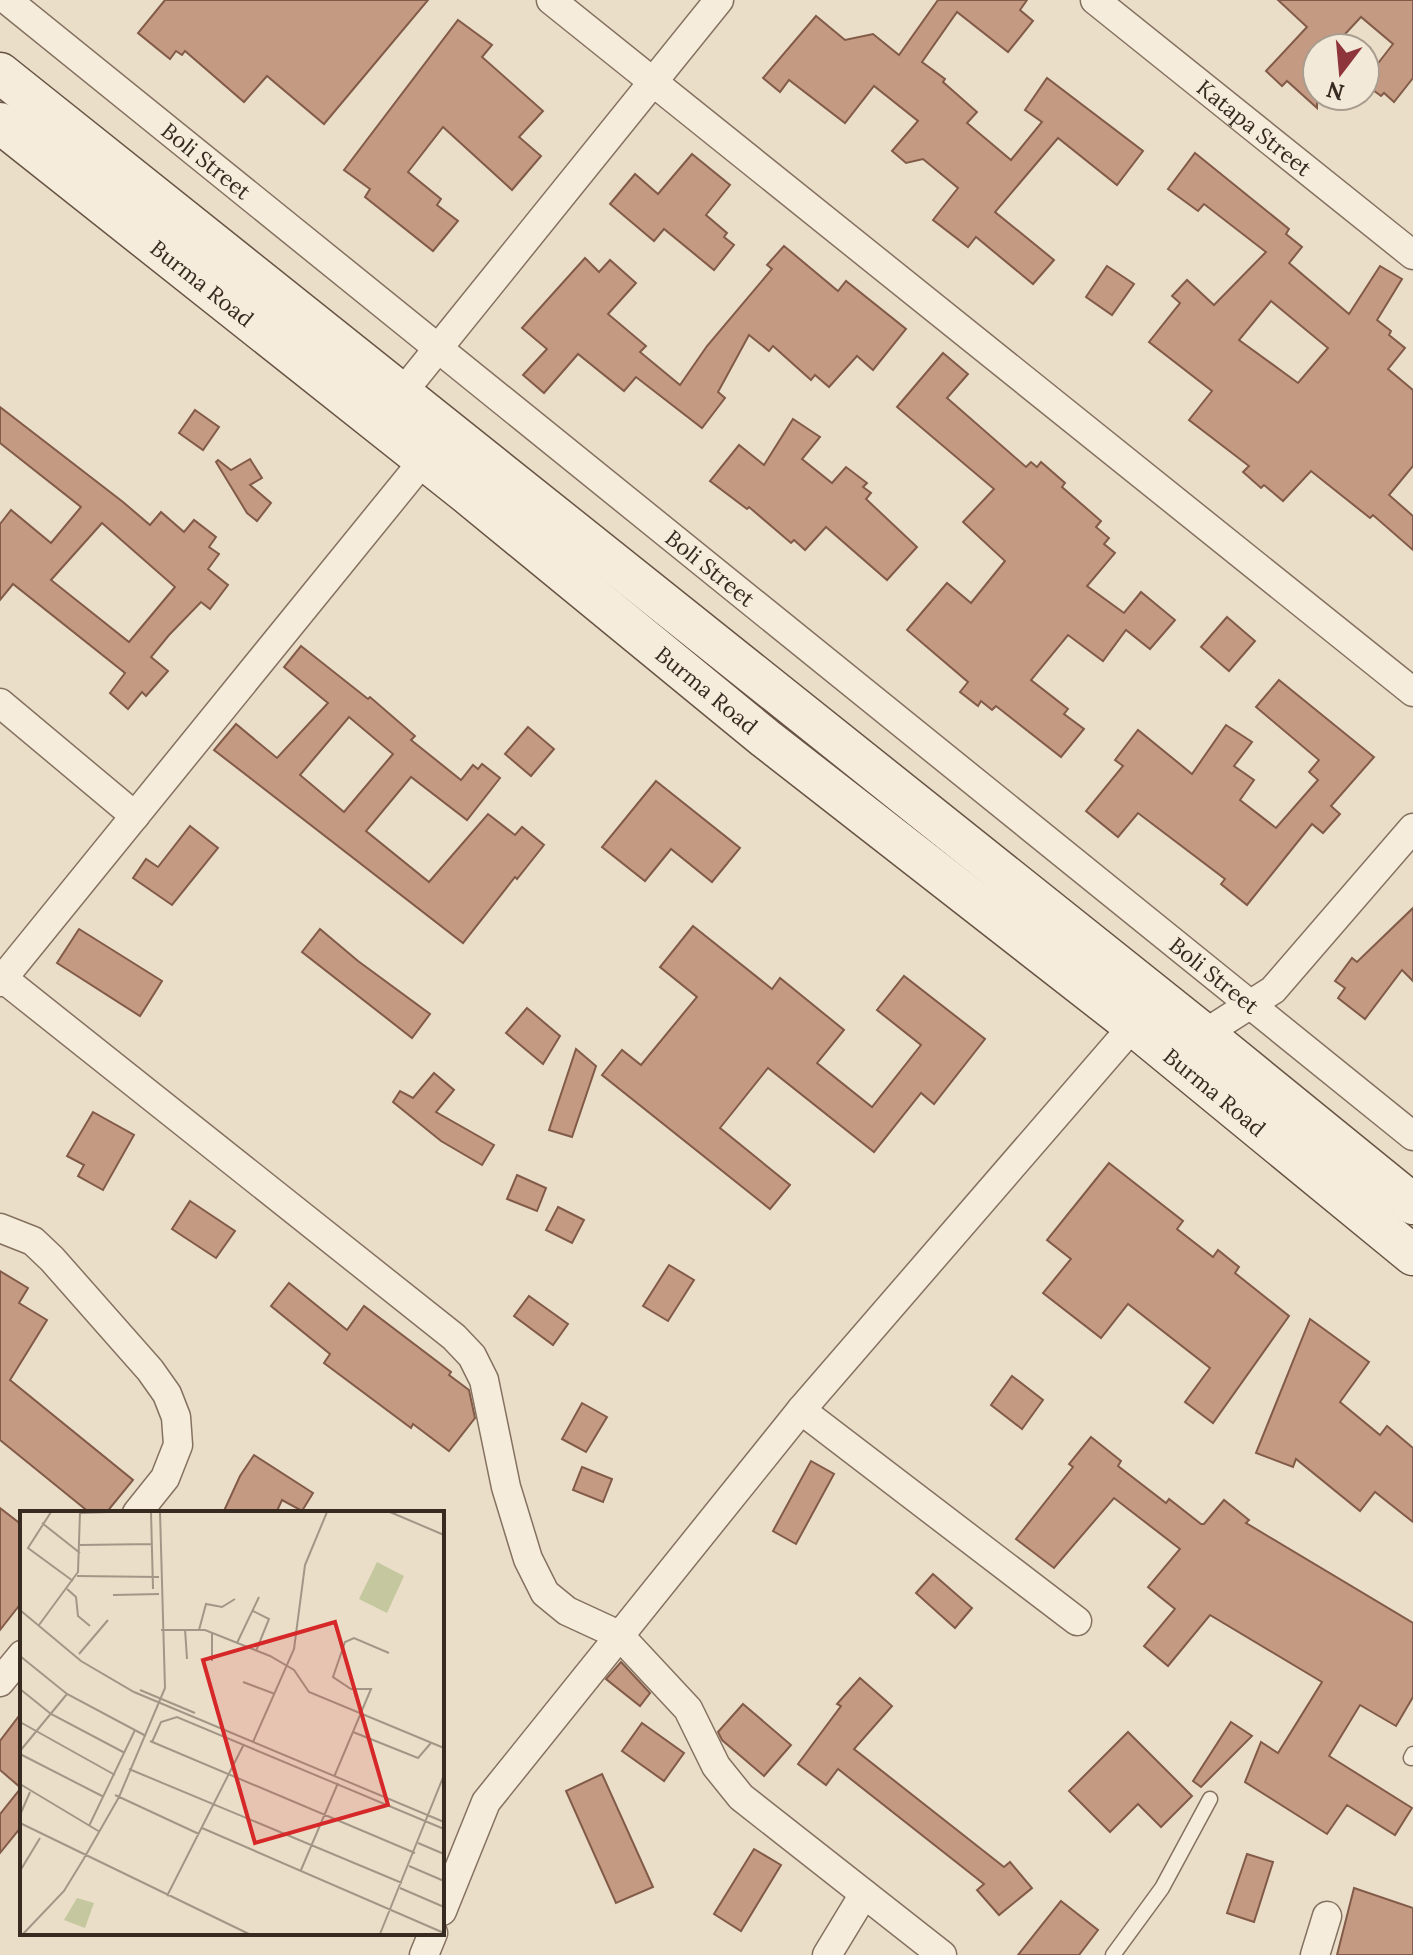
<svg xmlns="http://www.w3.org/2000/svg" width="1413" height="1955" font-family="Lora,serif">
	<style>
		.building { fill: #c59a83; stroke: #825b48; stroke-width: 2; fill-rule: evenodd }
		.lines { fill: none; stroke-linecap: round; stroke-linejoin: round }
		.service-casing { stroke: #85715f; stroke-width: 17 }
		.minor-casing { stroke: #85715f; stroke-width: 31 }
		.secondary-casing { stroke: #675342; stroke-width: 43 }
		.service { stroke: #f6ecdc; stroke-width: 14 }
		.minor { stroke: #f6ecdc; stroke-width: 28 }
		.secondary { stroke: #f6ecdc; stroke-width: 40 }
		.labels { text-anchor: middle; stroke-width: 8; stroke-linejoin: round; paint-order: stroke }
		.street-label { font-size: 22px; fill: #372b21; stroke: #f3e9d8 }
		.inset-road { fill: none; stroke: #a29686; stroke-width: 2 }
		.view { fill: #d62828; fill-opacity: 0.15; stroke: #d62828; stroke-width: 4 }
		.inset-edge { fill: none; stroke: #372b21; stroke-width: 4 }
	</style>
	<rect width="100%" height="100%" fill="#eadec9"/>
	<g class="building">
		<polygon points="165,0 428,0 324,124 267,76 244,102 185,51 182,55 176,51 170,59 138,33"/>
		<polygon points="938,0 1027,0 1020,10 1033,21 1008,52 957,12 922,62 945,79 943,82 977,112 967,123 1011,160 1042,122 1025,110 1047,78 1143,151 1117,185 1058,138 995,212 1054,260 1033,284 976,237 968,247 933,220 958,188 923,159 906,163 892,151 918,121 874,86 845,123 789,80 780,92 763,78 816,16 845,40 873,34 899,55"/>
		<polygon points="1278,0 1413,0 1413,78 1394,102 1384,93 1381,96 1365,84 1365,80 1393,44 1361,17 1332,48 1317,48 1317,108 1287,81 1282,86 1266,71 1307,27"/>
		<polygon points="458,20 492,45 482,57 543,111 519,137 541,156 512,190 443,127 408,172 441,199 437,205 458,221 433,251 365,197 370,189 344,170"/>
		<path d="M1195,153L1289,229L1286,234L1302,247L1289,263L1349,314L1380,266L1402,279L1377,320L1391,331L1389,335L1405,348L1388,369L1413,390V466L1389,495L1413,516V550L1373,515L1370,518L1311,471L1283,501L1264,485L1261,488L1243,472L1249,466L1189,420L1212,391L1149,342L1180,303L1172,296L1187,280L1214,305L1266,252L1204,204L1198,211L1168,189ZM1271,301L1328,348L1298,383L1239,340Z"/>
		<polygon points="692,154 730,185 706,215 727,233 724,237 734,245 714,270 664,229 654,241 610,204 635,174 658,194"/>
		<polygon points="784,246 838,291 846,281 906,329 873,370 857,356 829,387 815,375 811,380 773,346 769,351 749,335 718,392 725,398 702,428 636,377 624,391 578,354 544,393 523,375 547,349 522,328 585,258 599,272 610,260 636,283 608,314 646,346 640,352 680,385 707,346 772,269 767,265"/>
		<polygon points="1107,266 1134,284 1112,315 1086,297"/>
		<polygon points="943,353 968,374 947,398 1026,467 1031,462 1037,467 1041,462 1065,483 1062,487 1101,521 1096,527 1109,538 1104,544 1115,553 1087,586 1124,613 1141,592 1175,620 1150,649 1126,630 1103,661 1068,635 1031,680 1068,709 1064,714 1084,729 1061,757 996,706 992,710 981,701 978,706 960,692 968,682 907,630 947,583 971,603 1005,561 963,522 994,489 897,407"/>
		<path d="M0,407L123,502L150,525L161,512L184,532L194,520L216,537L209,547L219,554L208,569L228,585L210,609L201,602L169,635L151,657L168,671L146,696L142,692L128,709L110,693L125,673L13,584L0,600V524L11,510L51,543L81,507L0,443ZM102,523L175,587L129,642L51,580Z"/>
		<polygon points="195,410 219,427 203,450 179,433"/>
		<polygon points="793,419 820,437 802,459 832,483 846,467 867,483 863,487 871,493 866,499 917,547 887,580 826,527 805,550 794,540 791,543 749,507 747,509 710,481 739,445 764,465"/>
		<polygon points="250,459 262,478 250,485 271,503 257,521 247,513 216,462 218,460 231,470"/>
		<polygon points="1227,617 1255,641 1229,671 1201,647"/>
		<path d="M301,646L368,699L370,697L415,736L411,740L461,780L473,765L478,769L482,764L500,778L467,820L411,777L366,831L429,882L488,814L515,835L522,827L544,845L517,879L515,877L463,943L214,750L236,724L277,758L328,703L284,667ZM349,717L393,754L344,812L300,775Z"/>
		<polygon points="1279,680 1374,757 1331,806 1340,814 1323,833 1312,824 1247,905 1221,884 1225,879 1138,813 1118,837 1086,811 1123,766 1115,760 1138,730 1192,774 1226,725 1252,742 1234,766 1254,780 1240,800 1276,828 1318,780 1309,772 1319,760 1256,707"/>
		<polygon points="528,727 554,749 531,776 505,754"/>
		<polygon points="656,781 740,848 712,882 671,849 645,881 602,847"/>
		<polygon points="190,826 218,848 172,905 133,878 146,859 158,867"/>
		<polygon points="1413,908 1413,981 1402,970 1365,1019 1338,998 1345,988 1335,981 1352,958 1357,962"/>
		<polygon points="693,926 772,989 780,978 844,1030 817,1063 872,1107 921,1045 877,1010 904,976 985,1039 934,1104 921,1093 874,1152 768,1068 720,1128 790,1185 770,1209 602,1075 622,1050 641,1065 697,997 660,967"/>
		<polygon points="79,929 162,981 140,1016 57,963"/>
		<polygon points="320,929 358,961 430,1014 412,1038 302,952"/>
		<polygon points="527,1008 560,1036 543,1064 506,1033"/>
		<polygon points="576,1049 596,1066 572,1137 549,1130"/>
		<polygon points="434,1073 454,1090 436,1112 494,1145 482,1165 441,1141 393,1102 400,1091 413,1098"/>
		<polygon points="93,1112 134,1135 103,1190 78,1176 84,1165 67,1156"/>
		<polygon points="1109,1163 1183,1221 1177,1229 1213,1257 1218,1250 1239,1267 1235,1273 1289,1316 1213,1423 1185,1402 1210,1368 1128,1304 1101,1338 1043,1293 1071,1259 1047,1240"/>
		<polygon points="517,1175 546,1188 537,1211 507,1199"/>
		<polygon points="190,1201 235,1231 216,1258 172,1229"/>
		<polygon points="558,1207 584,1220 572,1243 546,1230"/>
		<polygon points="669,1265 694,1280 668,1321 643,1306"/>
		<polygon points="0,1271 28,1288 19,1303 47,1320 10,1380 133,1480 106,1513 90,1513 0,1440"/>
		<polygon points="289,1283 347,1330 364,1306 451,1372 449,1375 469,1390 475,1418 449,1451 413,1424 411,1428 324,1363 330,1354 271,1306"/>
		<polygon points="529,1296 568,1324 553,1345 514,1316"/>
		<polygon points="1310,1319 1369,1362 1340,1402 1380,1435 1387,1426 1413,1448 1413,1522 1375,1492 1360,1511 1296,1459 1293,1467 1256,1453"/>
		<polygon points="1012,1376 1043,1400 1022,1429 991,1405"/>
		<polygon points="582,1403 607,1417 586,1452 562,1439"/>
		<polygon points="1091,1437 1121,1461 1118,1466 1166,1503 1169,1499 1201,1524 1204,1524 1224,1500 1249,1520 1246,1523 1413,1623 1413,1697 1396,1726 1360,1705 1329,1756 1412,1808 1395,1835 1347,1805 1327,1834 1245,1782 1261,1742 1278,1753 1322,1682 1210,1615 1168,1666 1144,1646 1175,1609 1148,1587 1180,1549 1114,1498 1054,1568 1016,1539 1073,1467 1069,1464"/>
		<polygon points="254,1455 313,1493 302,1511 282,1500 276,1513 223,1513 240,1476"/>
		<polygon points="811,1461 834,1474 796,1544 773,1531"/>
		<polygon points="582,1467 612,1479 603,1502 573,1490"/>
		<polygon points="0,1508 22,1525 22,1602 0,1630"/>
		<polygon points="933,1574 972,1608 955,1628 916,1593"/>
		<polygon points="621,1662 650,1693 640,1706 606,1679"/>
		<polygon points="860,1678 892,1706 854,1749 1004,1867 1010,1862 1032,1888 999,1915 977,1890 984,1884 838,1769 826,1785 798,1764 841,1706 837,1704"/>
		<polygon points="743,1704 791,1745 764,1776 722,1740 718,1732"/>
		<polygon points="22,1712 22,1826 0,1853 0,1814 21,1788 0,1770 0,1741"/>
		<polygon points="1231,1722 1252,1736 1201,1787 1193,1781"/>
		<polygon points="642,1723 684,1753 664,1781 622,1751"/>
		<polygon points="1128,1732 1192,1796 1161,1827 1138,1804 1110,1832 1069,1791"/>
		<polygon points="602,1774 653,1887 616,1903 566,1791"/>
		<polygon points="754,1849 781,1865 741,1931 714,1914"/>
		<polygon points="1247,1854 1273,1862 1254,1922 1227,1913"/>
		<polygon points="1354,1888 1413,1908 1413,1955 1337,1955"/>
		<polygon points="1061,1901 1098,1930 1079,1955 1018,1955"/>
	</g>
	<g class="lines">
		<g class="service-casing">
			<g id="service">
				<polyline points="1411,1758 1413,1754"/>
				<polyline points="1113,1955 1162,1888 1210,1799"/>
			</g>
		</g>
		<g class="minor-casing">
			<g id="minor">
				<path id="s1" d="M7,0L1413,1136"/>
				<polyline points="551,0 1413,692"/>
				<path id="s2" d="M1095,0L1413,255"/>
				<polyline points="402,393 719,0"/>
				<polyline points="0,703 135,816"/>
				<polyline points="0,976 454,1337 472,1356 484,1380 506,1487 528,1559 545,1593 567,1611 619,1635 688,1709 716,1766 741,1797 942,1955"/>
				<polyline points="0,982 436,445"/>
				<polyline points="1204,1034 1273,990 1413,828"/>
				<polyline points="0,1228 33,1241 52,1259 150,1370 167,1394 176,1417 178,1445 165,1478 137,1513"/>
				<polyline points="801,1410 1077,1621"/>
				<polyline points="0,1682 22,1655"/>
				<polyline points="442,1911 486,1802 801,1410 1146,1011"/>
				<polyline points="424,1955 433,1933"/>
				<polyline points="827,1955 864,1894"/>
				<polyline points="1315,1955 1327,1916"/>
			</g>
		</g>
		<g class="secondary-casing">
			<g id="secondary">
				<polyline points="0,73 1204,1034 1413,1204"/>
				<path id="s3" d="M0,123L465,492L765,738L1134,1026L1413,1255"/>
			</g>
		</g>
		<use href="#service" class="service"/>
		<use href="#minor" class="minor"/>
		<use href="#secondary" class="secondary"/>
	</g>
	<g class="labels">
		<g class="street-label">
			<text dy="8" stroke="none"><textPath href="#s2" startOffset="204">Katapa Street</textPath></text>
			<text dy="8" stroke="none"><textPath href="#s1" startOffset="256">Boli Street</textPath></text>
			<text dy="8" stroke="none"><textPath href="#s3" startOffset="258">Burma Road</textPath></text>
			<text dy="8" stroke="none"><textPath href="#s1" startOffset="904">Boli Street</textPath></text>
			<text dy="8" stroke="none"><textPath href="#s3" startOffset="906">Burma Road</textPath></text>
			<text dy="8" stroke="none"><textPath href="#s1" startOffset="1552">Boli Street</textPath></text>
			<text dy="8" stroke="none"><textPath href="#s3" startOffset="1554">Burma Road</textPath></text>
		</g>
	</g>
	<g transform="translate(20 1511)">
		<rect width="424" height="424" fill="#eadec9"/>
		<path d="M357,51L384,65L367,102L339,88ZM57,387L74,392L65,417L44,409Z" fill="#c5c89e"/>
		<path class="inset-road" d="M31,1L8,37L53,70M131,1L133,78M370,1L424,24M60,2L89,1M22,12L60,42M60,34L132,33M57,65L139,66M47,78L56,86L58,105L70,115M93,84L139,83M0,99L61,150L114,181L424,311M233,100L249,108L236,140M19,114L58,61L60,1M165,118L167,148M141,119H185L250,145L274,159L289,181L424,237M179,119L186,93L202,96L215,88M217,132L239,86M59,143L88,109M0,145L47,183L126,225M192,150V122M223,171L255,183M0,178L31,203L105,242M120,179L175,202M0,211L95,264M333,221L398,247L411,232M130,230L395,342M132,231L141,211L157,206L424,318M233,231L274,138L285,54L307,1M0,240L47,183M0,243L84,286M109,258L382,372M314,266L351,178H331L313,166L325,131L334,127L369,142M0,273L80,321M95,284L179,323M0,304L10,281M0,312L229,423M69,315L115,219M182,317L424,422M398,332L424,343M63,349L99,286L145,177L140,1M389,355L424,370M281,359L318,272M0,360L20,327M380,377L424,396M147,385L224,233M3,423L44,380L63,349M360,423L424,264"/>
		<path class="view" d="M315,111L368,294L235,332L183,149Z"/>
		<rect width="424" height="424" class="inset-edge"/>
	</g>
	<g transform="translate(1341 72) rotate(196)"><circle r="38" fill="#f3e9d8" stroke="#a89d8f" stroke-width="2"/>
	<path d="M0-6L14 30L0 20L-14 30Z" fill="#8e353b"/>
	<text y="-12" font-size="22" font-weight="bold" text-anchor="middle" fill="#372b21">N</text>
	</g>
</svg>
